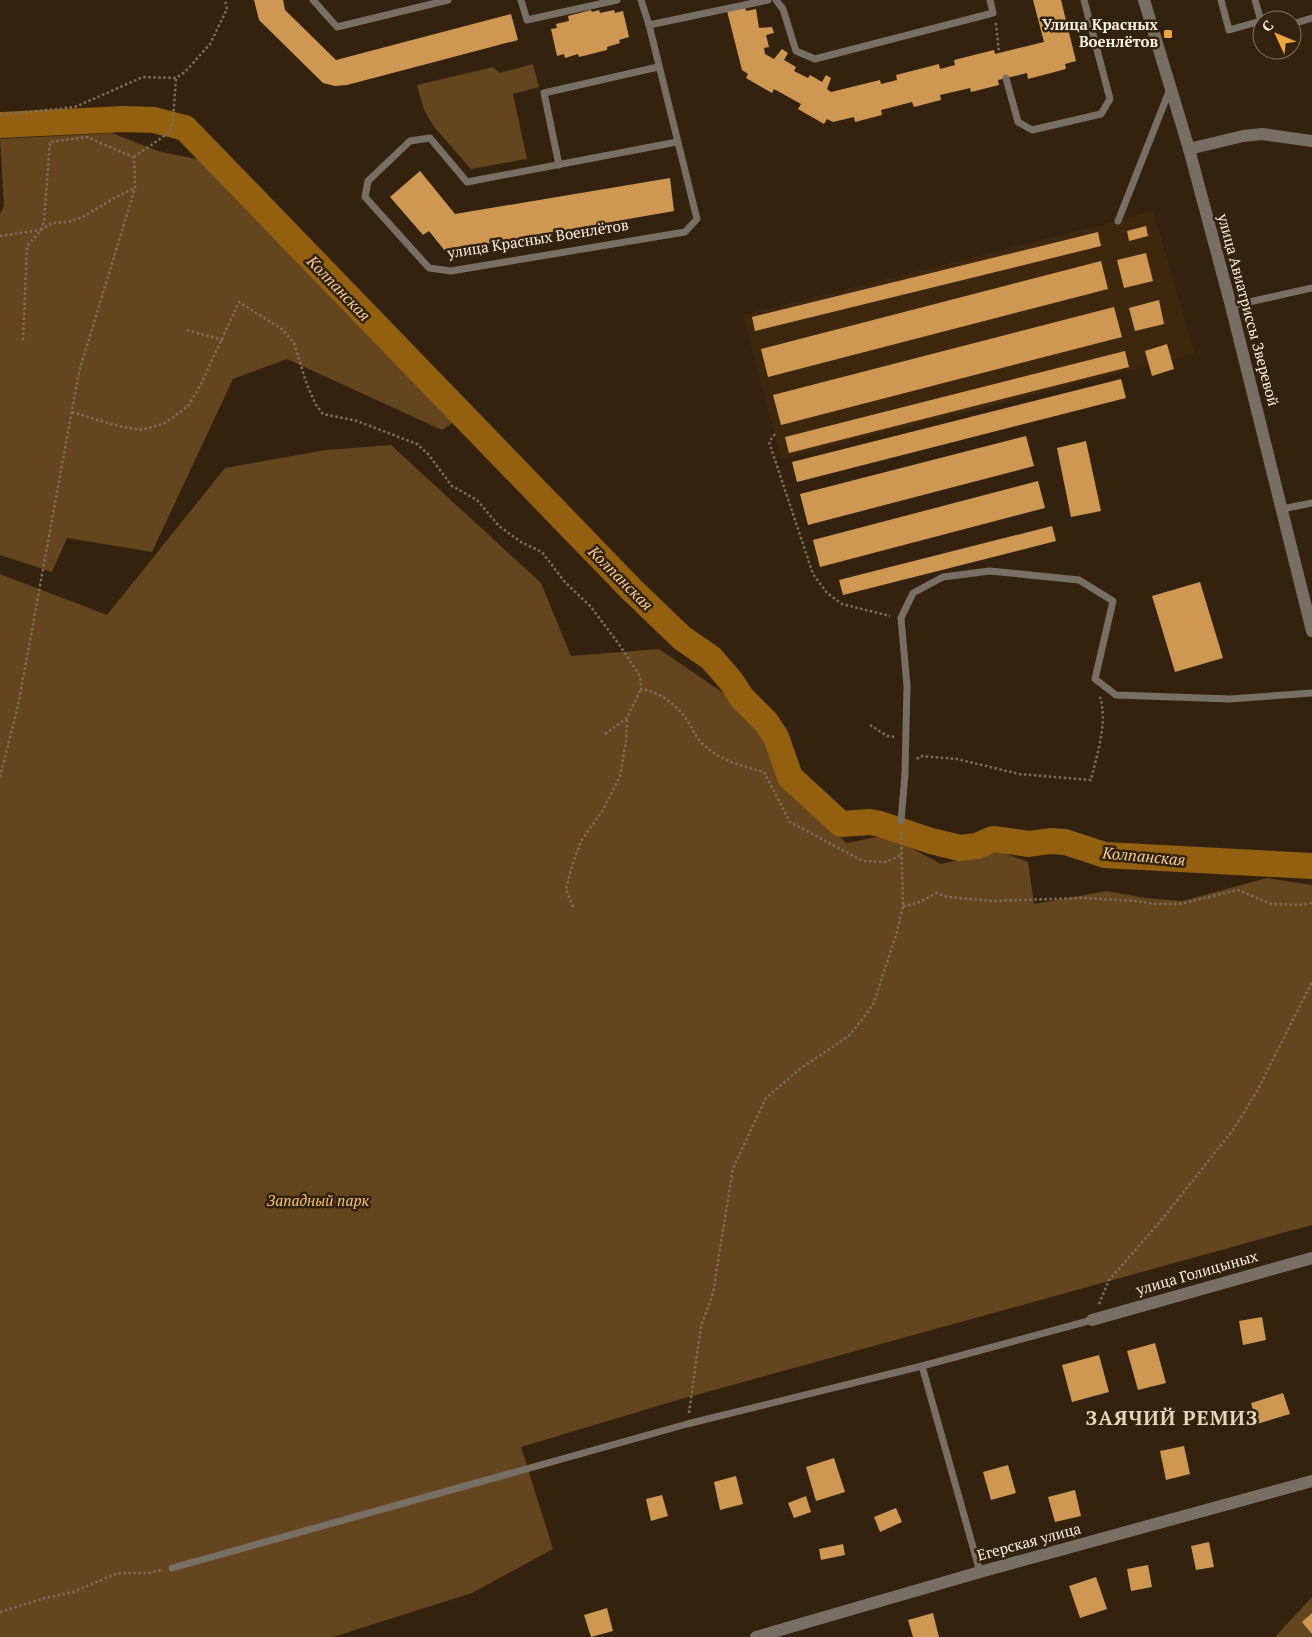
<svg xmlns="http://www.w3.org/2000/svg" width="1312" height="1637" font-family="'PT Serif',serif">
	<style>
		.built { fill: #3d280d }
		.green { fill: #63451e }
		.lines { fill: none; stroke-linecap: round; stroke-linejoin: round }
		.river { stroke: #936010; stroke-width: 26 }
		.building { fill: #ce9852 }
		.path { stroke: #7c6d5c; stroke-width: 2.5; stroke-dasharray: 2.5 2.5; stroke-linecap: butt }
		.service { stroke: #776e64; stroke-width: 7 }
		.minor { stroke: #776e64; stroke-width: 12 }
		.poi-dot { fill: #f0a63f; stroke: #32220e; stroke-width: 2 }
		.labels { text-anchor: middle; stroke-width: 5; stroke-linejoin: round; paint-order: stroke }
		.poi-label { font-size: 15px; font-weight: bold; fill: #fcf1e5; stroke: #32220e; text-anchor: end }
		.street-label { font-size: 15px; fill: #fcf1e5; stroke: #32220e }
		.park-label { font-size: 15px; font-style: italic; fill: #fbc27a; stroke: #32220e }
		.water-label { font-size: 16px; font-style: italic; fill: #f7cc98; stroke: #32220e }
		.district-label { font-size: 20px; font-weight: bold; letter-spacing: 1px; fill: #e8d3bb; stroke: #32220e }
	</style>
	<rect width="100%" height="100%" fill="#32220e"/>
	<polygon class="built" points="1153,210 1195,354 781,459 743,315 1118,221"/>
	<g class="green">
		<polygon points="533,64 539,87 513,94 527,159 471,169 434,127 424,110 417,85 493,67 500,73"/>
		<polygon points="112,133 158,151 205,161 457,420 442,430 287,359 233,379 152,552 67,538 52,572 0,555 0,214 4,206 0,139"/>
		<polygon points="391,445 541,583 571,656 659,649 766,722 782,763 787,782 846,843 887,835 941,864 998,851 1028,862 1034,904 1106,891 1145,898 1182,901 1267,878 1312,885 1312,1225 671,1402 521,1447 553,1549 472,1593 333,1637 0,1637 0,574 107,615 225,468 326,450"/>
		<polygon points="1312,1597 1312,1637 1275,1637"/>
	</g>
	<g class="lines">
		<polyline class="river" points="0,125 124,119 154,120 185,128 631,589 682,638 711,658 731,681 742,698 766,722 776,737 790,777 841,824 870,822 880,824 931,841 960,848 977,846 993,839 1029,844 1050,841 1065,842 1105,855 1312,866"/>
	</g>
	<g class="building">
		<polygon points="254,0 283,0 285,10 336,60 511,14 518,40 347,85 335,86 323,83 259,20"/>
		<polygon points="1033,0 1061,0 1076,61 1065,64 1066,69 1028,79 1027,73 998,80 999,85 971,92 970,88 940,95 941,100 914,107 912,102 881,110 882,115 855,122 854,117 833,122 827,119 824,124 798,109 801,104 774,89 772,93 746,78 748,74 742,70 727,11 745,7 746,11 756,9 759,28 772,27 774,33 766,35 769,47 764,48 765,54 774,59 782,49 788,53 784,60 796,67 794,71 808,78 810,75 822,82 826,75 831,78 827,89 831,92 880,80 881,84 897,80 896,75 939,64 940,69 955,65 954,60 994,50 995,54 1044,42"/>
		<polygon points="591,10 592,12 599,10 600,13 614,10 615,13 623,11 629,37 619,40 620,43 607,47 607,50 579,57 578,54 565,58 564,54 557,56 551,29 557,28 556,24 569,21 568,16"/>
		<polygon points="420,171 455,214 670,178 674,211 445,251 429,231 423,235 390,197"/>
		<polygon points="1146,226 1148,236 1129,241 1127,231"/>
		<polygon points="1098,232 1101,246 755,331 752,317"/>
		<polygon points="1146,253 1153,281 1124,288 1117,260"/>
		<polygon points="1101,261 1108,289 768,377 761,349"/>
		<polygon points="1159,300 1164,324 1135,331 1129,308"/>
		<polygon points="1114,307 1122,337 781,425 773,395"/>
		<polygon points="1167,344 1174,369 1152,376 1145,351"/>
		<polygon points="1125,351 1129,367 789,453 785,437"/>
		<polygon points="1121,379 1126,398 797,482 792,462"/>
		<polygon points="1026,436 1034,466 808,525 800,494"/>
		<polygon points="1086,441 1101,511 1071,517 1057,448"/>
		<polygon points="1038,481 1045,508 820,567 813,540"/>
		<polygon points="1052,526 1056,541 843,595 839,580"/>
		<polygon points="1200,582 1223,658 1175,672 1152,596"/>
		<polygon points="1262,1317 1266,1340 1243,1345 1239,1321"/>
		<polygon points="1155,1343 1166,1383 1138,1390 1127,1351"/>
		<polygon points="1099,1355 1109,1392 1072,1402 1062,1365"/>
		<polygon points="1283,1393 1290,1414 1257,1424 1251,1403"/>
		<polygon points="1184,1446 1190,1474 1166,1480 1160,1451"/>
		<polygon points="834,1458 845,1492 816,1501 806,1467"/>
		<polygon points="1008,1465 1016,1493 991,1500 983,1472"/>
		<polygon points="736,1476 743,1504 720,1510 714,1482"/>
		<polygon points="1075,1490 1081,1516 1055,1522 1048,1497"/>
		<polygon points="662,1495 668,1516 651,1521 646,1499"/>
		<polygon points="806,1496 811,1512 794,1518 788,1503"/>
		<polygon points="896,1508 902,1522 880,1532 874,1517"/>
		<polygon points="1209,1542 1214,1567 1196,1570 1191,1546"/>
		<polygon points="843,1544 845,1555 821,1560 819,1549"/>
		<polygon points="1148,1565 1152,1587 1131,1591 1127,1569"/>
		<polygon points="1096,1577 1107,1609 1080,1618 1069,1586"/>
		<polygon points="607,1608 613,1631 591,1637 584,1615"/>
		<polygon points="933,1613 939,1637 913,1637 908,1620"/>
		<polygon points="1312,1613 1312,1634 1302,1622"/>
	</g>
	<g class="lines">
		<g class="path">
			<polyline points="996,23 999,53"/>
			<polyline points="0,115 75,107 143,77 176,78 185,72 210,44 227,9 225,0"/>
			<polyline points="134,157 170,132 173,120 176,78"/>
			<polyline points="41,230 44,221 50,142 87,137 133,157"/>
			<polyline points="0,236 41,230"/>
			<polyline points="187,330 223,340"/>
			<polyline points="23,340 27,246 41,230 52,223 68,222 83,217 116,197 135,188"/>
			<path d="M72,412L118,426L142,430L165,423L188,406L200,386L239,302L283,330L294,343L307,385L316,405L323,414L357,421L417,444L428,454L452,486L477,500L499,526L521,542L542,552L564,581L591,607L621,647L640,676L641,689C660,692 676,704 687,720C694,730 694,736 704,745C721,761 742,766 764,772L790,822L863,861L886,862L901,855"/>
			<polyline points="775,434 769,442 813,574 827,593 842,604 890,616"/>
			<polyline points="870,725 887,736 895,737"/>
			<polyline points="605,734 627,718 641,689"/>
			<path d="M917,759L920,756L957,759L1019,774L1091,780C1097,754 1108,723 1100,697"/>
			<polyline points="0,777 18,706 79,372 135,188 134,157"/>
			<path d="M903,906C915,905 925,900 936,893L948,897L992,901L1082,898L1137,901L1155,904H1180L1238,890L1271,904L1298,905L1312,903"/>
			<polyline points="573,907 566,889 572,866 581,841 603,810 620,776 626,741 627,718"/>
			<polyline points="1099,1304 1109,1280 1159,1223 1233,1130 1257,1091 1312,982"/>
			<polyline points="689,1413 701,1326 713,1293 733,1168 766,1098 801,1068 849,1036 873,1005 897,932 903,906 901,830"/>
			<polyline points="0,1612 45,1598 73,1592 118,1573 148,1573 162,1570"/>
		</g>
		<g class="service">
			<polyline points="313,0 337,27 448,0"/>
			<polyline points="521,0 527,20 617,0"/>
			<polyline points="641,0 649,25 768,0"/>
			<polyline points="776,0 783,9 796,51 815,59 993,13 990,0"/>
			<polyline points="1221,0 1229,30 1261,21 1255,0"/>
			<polyline points="1292,24 1312,18"/>
			<polyline points="649,25 697,219 685,232 451,271 429,268 365,197 368,181 410,141 430,138 467,182 677,142"/>
			<polyline points="1006,78 1018,122 1032,130 1101,114 1110,99 1084,0"/>
			<polyline points="559,165 544,93 658,67"/>
			<polyline points="1118,221 1170,89"/>
			<polyline points="1231,306 1312,288"/>
			<polyline points="1282,509 1312,503"/>
			<polyline points="901,821 905,774 907,686 901,618 913,593 943,577 990,571 1079,580 1113,601 1095,679 1116,695 1230,699 1312,693"/>
			<polyline points="922,1366 980,1572"/>
			<polyline points="172,1568 687,1424 922,1366 1092,1320"/>
		</g>
		<g class="minor">
			<polyline points="1144,0 1189,149 1231,306 1312,631"/>
			<polyline points="1189,149 1243,136 1262,134 1312,141"/>
			<polyline points="1092,1320 1312,1258"/>
			<polyline points="756,1637 980,1572 1312,1481"/>
		</g>
	</g>
	<rect class="poi-dot" x="1163" y="29" width="10" height="10" rx="2.5"/>
	<g class="labels">
		<g class="poi-label">
			<text x="1158" y="30">Улица Красных<tspan x="1158" dy="17">Военлётов</tspan></text>
		</g>
		<g class="street-label">
			<text transform="translate(538 239) rotate(-9)" y="5">улица Красных Военлётов</text>
			<text transform="translate(1248 310) rotate(75)" y="5">улица Авиатриссы Зверевой</text>
			<text transform="translate(1197 1273) rotate(-16)" y="5">улица Голицыных</text>
			<text transform="translate(1029 1542) rotate(-15)" y="5">Егерская улица</text>
		</g>
		<g class="park-label">
			<text x="318" y="1206">Западный парк</text>
		</g>
		<g class="water-label">
			<text transform="translate(339 288) rotate(46)" y="6">Колпанская</text>
			<text transform="translate(621 578) rotate(45)" y="6">Колпанская</text>
			<text transform="translate(1144 856) rotate(5)" y="6">Колпанская</text>
		</g>
		<g class="district-label">
			<text x="1172" y="1425">ЗАЯЧИЙ РЕМИЗ</text>
		</g>
	</g>
	<g transform="translate(1277 35) rotate(314)"><circle r="24" fill="#32220e" stroke="#837564"/>
	<path d="M0-4L9 19L0 12L-9 19Z" fill="#f0a63f"/>
	<text y="-8" font-size="14" font-weight="bold" text-anchor="middle" fill="#fcf1e5">С</text>
	</g>
</svg>
